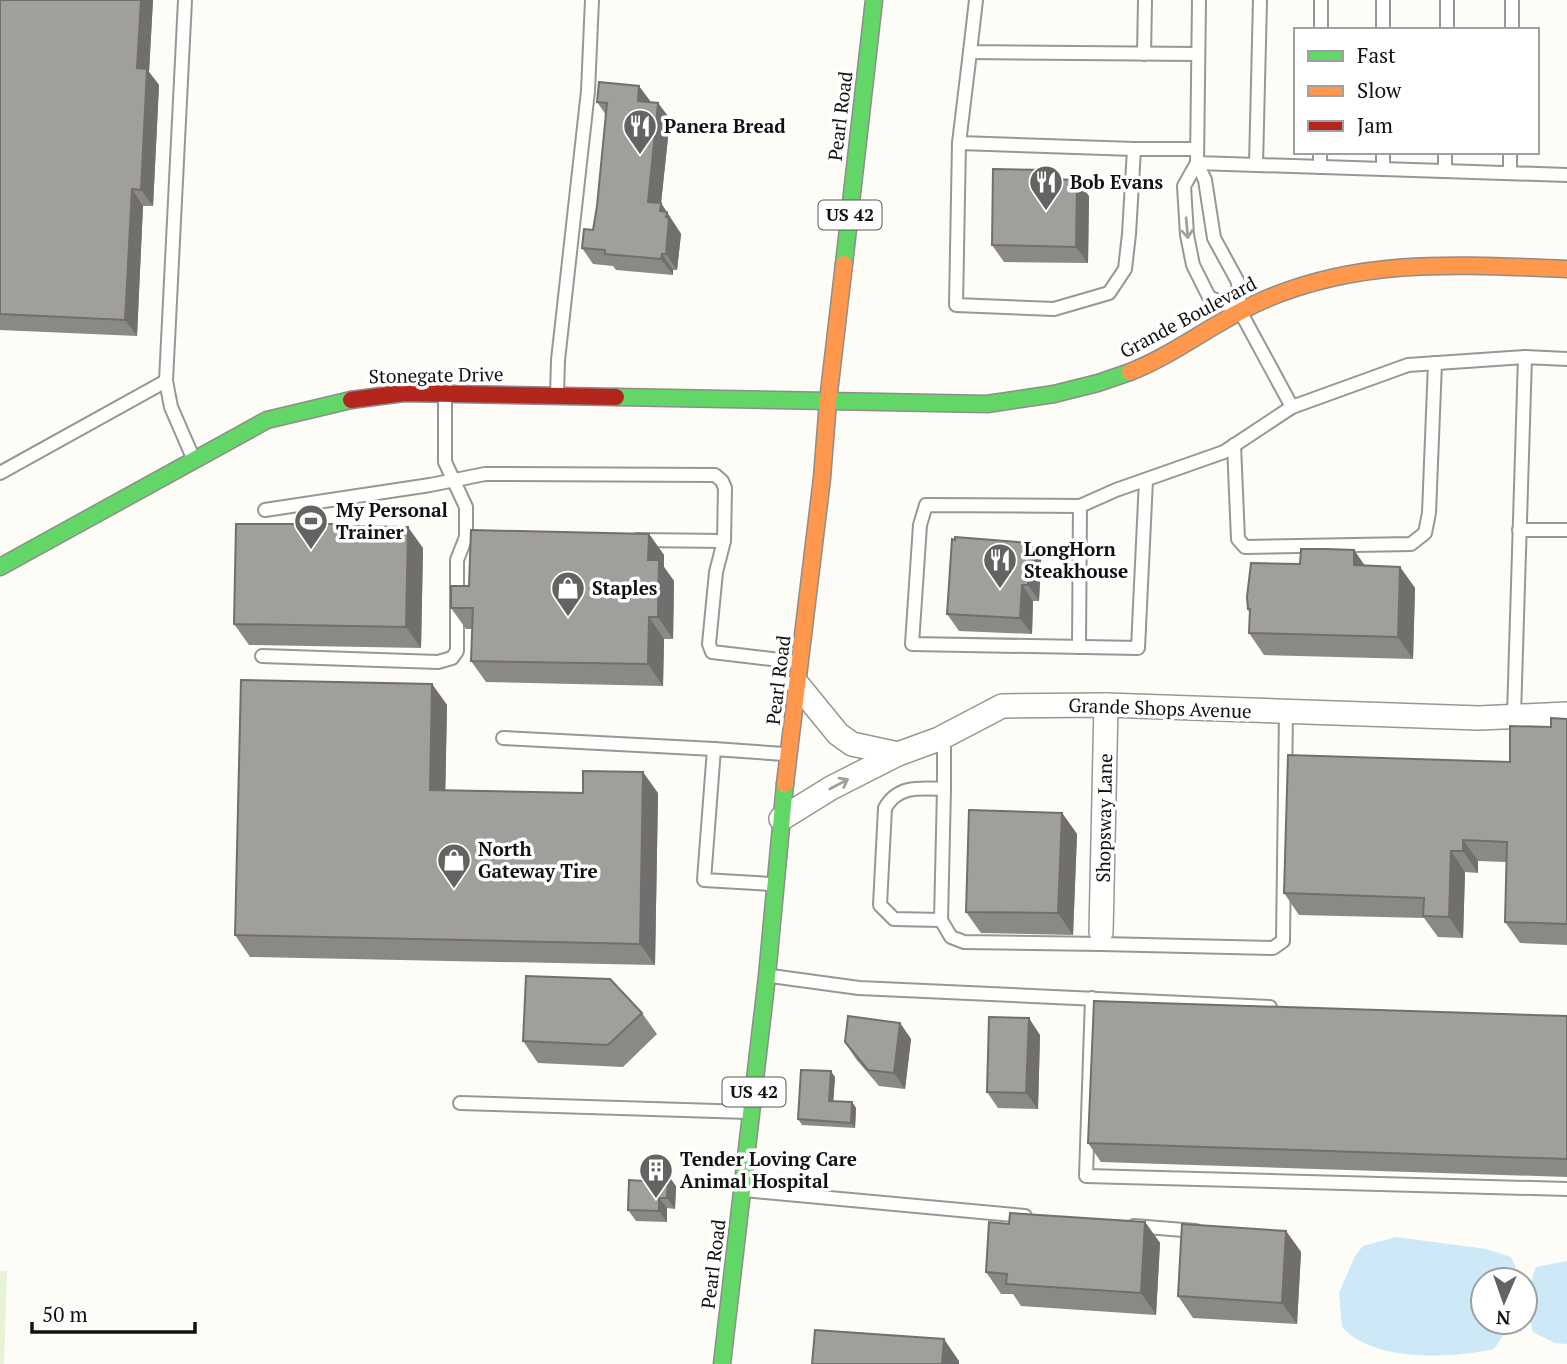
<svg xmlns="http://www.w3.org/2000/svg" width="1567" height="1364" font-family="'PT Serif',serif">
	<style>
		.green { fill: #e7f3d7 }
		.water { fill: #cde8f7 }
		.lines { fill: none; stroke-linecap: round; stroke-linejoin: round }
		.lane-casing { stroke: #979795; stroke-width: 16 }
		.street-casing { stroke: #979795; stroke-width: 26 }
		.fast-casing { stroke: #8e8d8b; stroke-width: 19 }
		.slow-casing { stroke: #8e8d8b; stroke-width: 19 }
		.jam-casing { stroke: #8e8d8b; stroke-width: 19 }
		.lane { stroke: #fffffe; stroke-width: 12 }
		.street { stroke: #fffffe; stroke-width: 23 }
		.fast { stroke: #63d668; stroke-width: 16 }
		.slow { stroke: #ff974d; stroke-width: 16 }
		.jam { stroke: #b3261e; stroke-width: 16 }
		.wall { fill: #8a8986 }
		.shaded-wall { fill: #716f6d }
		.building { fill: #a19f9c; stroke: #716f6d; stroke-width: 2 }
		.oneway { stroke: #a0a09f }
		.labels { text-anchor: middle; stroke-width: 7; stroke-linejoin: round; paint-order: stroke }
		.shield { fill: #fff; stroke: #585858; stroke-width: 2 }
		.shield-label { font-size: 18px; font-weight: bold; fill: #111 }
		.street-label { font-size: 19px; fill: #111; stroke: #fff }
		.poi-label { font-size: 19px; font-weight: bold; fill: #111; stroke: #fff; text-anchor: start }
	</style>
	<rect width="100%" height="100%" fill="#fdfcf7"/>
	<polygon class="green" points="0,1271 7,1271 4,1364 0,1364"/>
	<g class="water">
		<path d="M1396,1237L1486,1249L1511,1257L1521,1280H1483V1322H1512L1494,1349C1452,1358 1374,1363 1342,1327L1339,1293L1355,1256L1363,1246Z"/>
		<path d="M1567,1261V1344L1555,1343L1533,1332C1527,1313 1528,1285 1536,1267Z"/>
	</g>
	<g class="lines">
		<g class="lane-casing">
			<g id="lane">
				<polyline points="185,0 166,381 171,407 194,460"/>
				<polyline points="976,0 970,52 1198,54"/>
				<polyline points="1199,0 1197,163 1567,175"/>
				<polyline points="1321,30 1321,0"/>
				<polyline points="1383,30 1383,0"/>
				<polyline points="1447,30 1447,0"/>
				<polyline points="1512,30 1512,0"/>
				<polyline points="970,52 959,143 956,305 1054,309 1109,293 1125,269 1129,234 1134,149 1197,149"/>
				<polyline points="1144,54 1145,0"/>
				<polyline points="959,143 1134,149"/>
				<polyline points="1197,163 1205,180 1214,238 1238,282 1240,311 1292,407"/>
				<polyline points="1197,163 1184,186 1187,235 1193,265 1209,297 1237,309"/>
				<polyline points="1256,165 1260,0"/>
				<polyline points="1320,167 1320,152"/>
				<polyline points="1383,169 1383,152"/>
				<polyline points="1445,171 1445,152"/>
				<polyline points="1510,173 1510,152"/>
				<polyline points="557,396 558,360 588,91 592,0"/>
				<polyline points="1234,445 1238,539 1245,547 1411,544 1425,533 1429,513 1435,363"/>
				<polyline points="0,473 166,381"/>
				<polyline points="1146,480 1138,648 912,644 920,525 926,505 1080,506 1116,490 1224,452 1292,407 1408,365 1525,357"/>
				<polyline points="265,510 430,485 485,474 715,475 722,481 725,488 724,541 716,572 709,644 712,652 797,662"/>
				<polyline points="1519,530 1567,530"/>
				<polyline points="637,540 724,541"/>
				<polyline points="1079,647 1080,506"/>
				<polyline points="262,656 438,662 452,658 457,651 457,560 466,537 466,507 445,462 445,394"/>
				<polyline points="1514,715 1525,357 1567,359"/>
				<polyline points="503,738 714,749"/>
				<polyline points="939,739 944,749 944,789 941,920 951,937 964,942 1101,944 1101,937"/>
				<polyline points="771,884 704,880 714,749 784,754"/>
				<path d="M941,920L894,919L880,905L885,808C898,785 920,788 944,789"/>
				<polyline points="1101,944 1273,948 1283,941 1286,712"/>
				<polyline points="771,976 859,988 1270,1007"/>
				<polyline points="1092,998 1086,1176 1567,1189"/>
				<polyline points="460,1103 748,1112"/>
				<polyline points="744,1190 1025,1216"/>
				<polyline points="1134,1226 1196,1231"/>
			</g>
		</g>
		<g class="street-casing">
			<g id="street">
				<polyline points="798,685 838,734 852,744 898,754"/>
				<polyline points="781,819 831,788 898,754 939,739 1002,706 1106,705 1479,718 1567,714"/>
				<polyline points="1101,932 1106,705"/>
			</g>
		</g>
		<g class="fast-casing">
			<g id="fast">
				<polyline points="844,264 874,0"/>
				<polyline points="616,397 987,404 1054,394 1098,383 1130,372"/>
				<polyline points="0,567 267,420 351,400"/>
				<polyline points="722,1364 767,976 785,784"/>
			</g>
		</g>
		<g class="slow-casing">
			<g id="slow">
				<path d="M1130,372C1178,353 1218,319 1266,299C1365,257 1462,265 1567,269"/>
				<polyline points="785,784 822,478 828,401 844,264"/>
			</g>
		</g>
		<g class="jam-casing">
			<polyline id="jam" points="351,400 404,393 616,397"/>
		</g>
		<use href="#lane" class="lane"/>
		<use href="#street" class="street"/>
		<use href="#fast" class="fast"/>
		<use href="#slow" class="slow"/>
		<use href="#jam" class="jam"/>
	</g>
	<g class="wall">
		<polygon points="0,0 153,0 149,72 159,85 153,206 143,206 137,336 0,330"/>
		<polygon points="597,102 658,103 670,119 661,203 681,234 677,270 673,270 673,275 616,270 613,266 593,264 582,248 593,230 597,206 606,115"/>
		<polygon points="1056,179 1089,196 1088,263 1004,262 992,245"/>
		<polygon points="342,524 344,526 423,548 421,648 249,645 234,624"/>
		<polygon points="649,534 664,555 664,567 674,581 673,639 664,639 663,686 486,682 471,661 472,629 466,629 451,608 469,586"/>
		<polygon points="955,540 1030,543 1041,560 1039,601 1033,601 1032,634 959,631 947,614"/>
		<polygon points="1354,550 1365,566 1400,567 1415,588 1413,659 1264,655 1249,633 1249,612 1248,609 1300,564"/>
		<polygon points="432,684 447,705 445,790 583,793 658,793 655,965 250,957 235,935"/>
		<polygon points="1567,719 1567,945 1520,943 1505,922 1506,862 1478,861 1478,873 1465,872 1463,938 1438,937 1424,918 1299,915 1284,893 1510,762 1551,727"/>
		<polygon points="1062,813 1077,834 1073,935 981,933 966,912"/>
		<polygon points="642,1013 657,1034 623,1067 538,1063 523,1041"/>
		<polygon points="1567,1016 1567,1177 1101,1162 1088,1143"/>
		<polygon points="900,1023 911,1039 905,1089 879,1086 856,1059 845,1042"/>
		<polygon points="1040,1035 1038,1109 998,1108 987,1092"/>
		<polygon points="835,1077 833,1101 852,1102 856,1108 855,1128 802,1125 798,1119"/>
		<polygon points="676,1186 675,1209 667,1208 667,1222 636,1221 628,1210"/>
		<polygon points="1145,1222 1160,1243 1156,1315 1021,1306 1013,1294 1001,1294 986,1272 1009,1224"/>
		<polygon points="1286,1231 1301,1252 1297,1324 1193,1318 1178,1296"/>
	</g>
	<g class="shaded-wall">
		<polygon points="141,0 153,0 149,72 159,85 153,206 141,190 137,68"/>
		<polygon points="639,86 651,102 638,101"/>
		<polygon points="658,103 670,119 661,203 681,234 677,270 666,254 648,202"/>
		<polygon points="1049,170 1061,187 1049,179"/>
		<polygon points="1077,180 1089,196 1088,263 1076,247"/>
		<polygon points="132,189 143,206 137,336 125,320"/>
		<polygon points="662,254 673,270 673,275 661,259"/>
		<polygon points="408,527 423,548 421,648 406,627"/>
		<polygon points="649,534 664,555 664,567 674,581 673,639 658,617 648,560"/>
		<polygon points="1030,543 1041,560 1039,601 1028,585"/>
		<polygon points="1354,550 1369,572 1354,565"/>
		<polygon points="1400,567 1415,588 1413,659 1398,637"/>
		<polygon points="1022,585 1033,601 1032,634 1020,618"/>
		<polygon points="649,617 664,639 663,686 648,664"/>
		<polygon points="432,684 447,705 445,811 430,790"/>
		<polygon points="643,772 658,793 655,965 640,944"/>
		<polygon points="1062,813 1077,834 1073,935 1058,913"/>
		<polygon points="1463,840 1478,861 1478,873 1463,851"/>
		<polygon points="1451,851 1465,872 1463,938 1449,917"/>
		<polygon points="1029,1018 1040,1035 1038,1109 1026,1093"/>
		<polygon points="900,1023 911,1039 905,1089 894,1073"/>
		<polygon points="831,1071 835,1077 833,1107 829,1101"/>
		<polygon points="852,1102 856,1108 855,1128 851,1123"/>
		<polygon points="668,1175 676,1186 675,1209 667,1198"/>
		<polygon points="659,1198 667,1208 667,1222 659,1211"/>
		<polygon points="1145,1222 1160,1243 1156,1315 1141,1293"/>
		<polygon points="1286,1231 1301,1252 1297,1324 1282,1303"/>
		<polygon points="944,1339 959,1361 959,1364 942,1364"/>
	</g>
	<g class="building">
		<polygon points="0,0 141,0 137,68 147,69 141,190 132,189 125,320 0,314"/>
		<polygon points="599,82 639,86 638,101 658,103 648,202 661,203 660,211 667,212 666,217 669,218 666,254 662,254 661,259 605,254 605,250 582,248 584,229 593,230 597,206 607,103 597,102"/>
		<polygon points="993,169 1049,170 1049,179 1077,180 1076,247 992,245"/>
		<polygon points="236,524 342,524 342,526 408,527 406,627 234,624"/>
		<polygon points="471,530 649,534 648,560 659,560 658,617 649,617 648,664 471,661 473,608 451,608 451,586 469,586"/>
		<polygon points="955,537 1030,543 1028,585 1022,585 1020,618 947,614 952,539 955,540"/>
		<polygon points="1301,549 1325,549 1354,550 1354,565 1400,567 1398,637 1249,633 1250,609 1248,609 1247,597 1251,563 1300,564"/>
		<polygon points="241,680 432,684 430,790 583,793 583,771 643,772 640,944 235,935"/>
		<polygon points="1551,718 1567,719 1567,924 1505,922 1507,842 1463,840 1463,851 1451,851 1449,917 1423,916 1424,898 1284,893 1288,755 1510,762 1510,726 1551,727"/>
		<polygon points="969,810 1062,813 1058,913 966,912"/>
		<polygon points="526,976 610,979 642,1013 608,1045 523,1041"/>
		<polygon points="1094,1001 1567,1016 1567,1159 1088,1143"/>
		<polygon points="848,1016 900,1023 894,1073 868,1070 845,1042"/>
		<polygon points="989,1017 1029,1018 1026,1093 987,1092"/>
		<polygon points="801,1070 831,1071 829,1101 852,1102 851,1123 798,1119"/>
		<polygon points="644,1174 668,1175 667,1198 659,1198 659,1211 628,1210 629,1180 644,1181"/>
		<polygon points="1010,1213 1145,1222 1141,1293 1006,1284 1007,1274 986,1272 989,1222 1009,1224"/>
		<polygon points="1182,1224 1286,1231 1282,1303 1178,1296"/>
		<polygon points="815,1330 944,1339 942,1364 812,1364"/>
	</g>
	<defs><path id="oneway-shaft" d="M-6 0H5M1.5-3L5.5 0L1.5 3" fill="none" stroke-width="1.6" stroke-linecap="round" stroke-linejoin="round" transform="scale(1.75)"/></defs>
	<g class="oneway">
		<use href="#oneway-shaft" transform="translate(1187 228) rotate(85)"/>
		<use href="#oneway-shaft" transform="translate(839 784) rotate(-28)"/>
	</g>
	<defs>
		<g id="restaurant-pin" transform="scale(1.75)"><path d="M0 17L-7.5 6A9.5 9.5 0 1 1 7.5 6Z" fill="#646362" stroke="#fff"/><path d="M-5-6h1v4h1v-4h1v4h1v-4h1v5L-1.5 .5V6h-2V.5L-5-1ZM5-6V6H3V1.5H1.5Q1.5-4 5-6Z" fill="#fff"/></g>
		<g id="stadium-pin" transform="scale(1.75)"><path d="M0 17L-7.5 6A9.5 9.5 0 1 1 7.5 6Z" fill="#646362" stroke="#fff"/><path d="M0-5a6.5 5 0 1 0 0 10a6.5 5 0 1 0 0-10ZM-3.5-1.8h7v3.6h-7Z" fill="#fff"/></g>
		<g id="shop-pin" transform="scale(1.75)"><path d="M0 17L-7.5 6A9.5 9.5 0 1 1 7.5 6Z" fill="#646362" stroke="#fff"/><path d="M-5-2.5h2.3a2.7 3.5 0 0 1 5.4 0H5L5.5 6h-11ZM-1.5-2.5h3a1.5 2.3 0 0 0-3 0Z" fill="#fff"/></g>
		<g id="building-pin" transform="scale(1.75)"><path d="M0 17L-7.5 6A9.5 9.5 0 1 1 7.5 6Z" fill="#646362" stroke="#fff"/><path d="M-4-6H4V6H1V3H-1V6H-4ZM-2.5-4.3h1.7v1.8h-1.7ZM.8-4.3h1.7v1.8H.8ZM-2.5-1h1.7V.8h-1.7ZM.8-1h1.7V.8H.8Z" fill="#fff"/></g>
	</defs>
	<g fill-rule="evenodd">
		<use href="#restaurant-pin" x="640" y="126"/>
		<use href="#restaurant-pin" x="1046" y="182"/>
		<use href="#stadium-pin" x="311" y="521"/>
		<use href="#restaurant-pin" x="1000" y="560"/>
		<use href="#shop-pin" x="568" y="588"/>
		<use href="#shop-pin" x="454" y="860"/>
		<use href="#building-pin" x="656" y="1170"/>
	</g>
	<g class="labels">
		<g class="shield">
			<rect x="818.5" y="200.5" width="63" height="29" rx="5"/>
			<rect x="722.5" y="1077.5" width="63" height="29" rx="5"/>
		</g>
		<g class="shield-label">
			<text x="850" y="221">US 42</text>
			<text x="754" y="1098">US 42</text>
		</g>
		<g class="street-label">
			<text transform="translate(840 116) rotate(-83)" y="7">Pearl Road</text>
			<text transform="translate(1188 317) rotate(-28)" y="7">Grande Boulevard</text>
			<text transform="translate(436 375) rotate(-1)" y="7">Stonegate Drive</text>
			<text transform="translate(778 680) rotate(-83)" y="7">Pearl Road</text>
			<text transform="translate(1160 708) rotate(2)" y="7">Grande Shops Avenue</text>
			<text transform="translate(1104 818) rotate(-89)" y="7">Shopsway Lane</text>
			<text transform="translate(713 1264) rotate(-83)" y="7">Pearl Road</text>
		</g>
		<g class="poi-label">
			<text x="664" y="133">Panera Bread</text>
			<text x="1070" y="189">Bob Evans</text>
			<text x="336" y="517">My Personal<tspan x="336" dy="22">Trainer</tspan></text>
			<text x="1024" y="556">LongHorn<tspan x="1024" dy="22">Steakhouse</tspan></text>
			<text x="592" y="595">Staples</text>
			<text x="478" y="856">North<tspan x="478" dy="22">Gateway Tire</tspan></text>
			<text x="680" y="1166">Tender Loving Care<tspan x="680" dy="22">Animal Hospital</tspan></text>
		</g>
	</g>
	<rect x="1294" y="28" width="245" height="126" fill="#ffffff" stroke="#a0a0a0" stroke-width="2"/>
	<rect x="1308" y="51" width="35" height="10" fill="#63d668" stroke="#a0a0a0" stroke-width="2"/>
	<text x="1357" y="63" font-size="21" fill="#111111">Fast</text>
	<rect x="1308" y="86" width="35" height="10" fill="#ff974d" stroke="#a0a0a0" stroke-width="2"/>
	<text x="1357" y="98" font-size="21" fill="#111111">Slow</text>
	<rect x="1308" y="121" width="35" height="10" fill="#b3261e" stroke="#a0a0a0" stroke-width="2"/>
	<text x="1357" y="133" font-size="21" fill="#111111">Jam</text>
	<g transform="translate(1504 1301) rotate(182)"><circle r="33" fill="#ffffff" stroke="#a0a0a0" stroke-width="2"/>
	<path d="M0-5L12 26L0 18L-12 26Z" fill="#646362"/>
	<text y="-10" font-size="19" font-weight="bold" text-anchor="middle" fill="#111111">N</text>
	</g>
	<path d="M32 1322v10h163v-10" fill="none" stroke="#111111" stroke-width="3.5"/>
	<text x="42" y="1322" font-size="21" fill="#111111" stroke="#ffffff" stroke-width="5" paint-order="stroke">50 m</text>
</svg>
